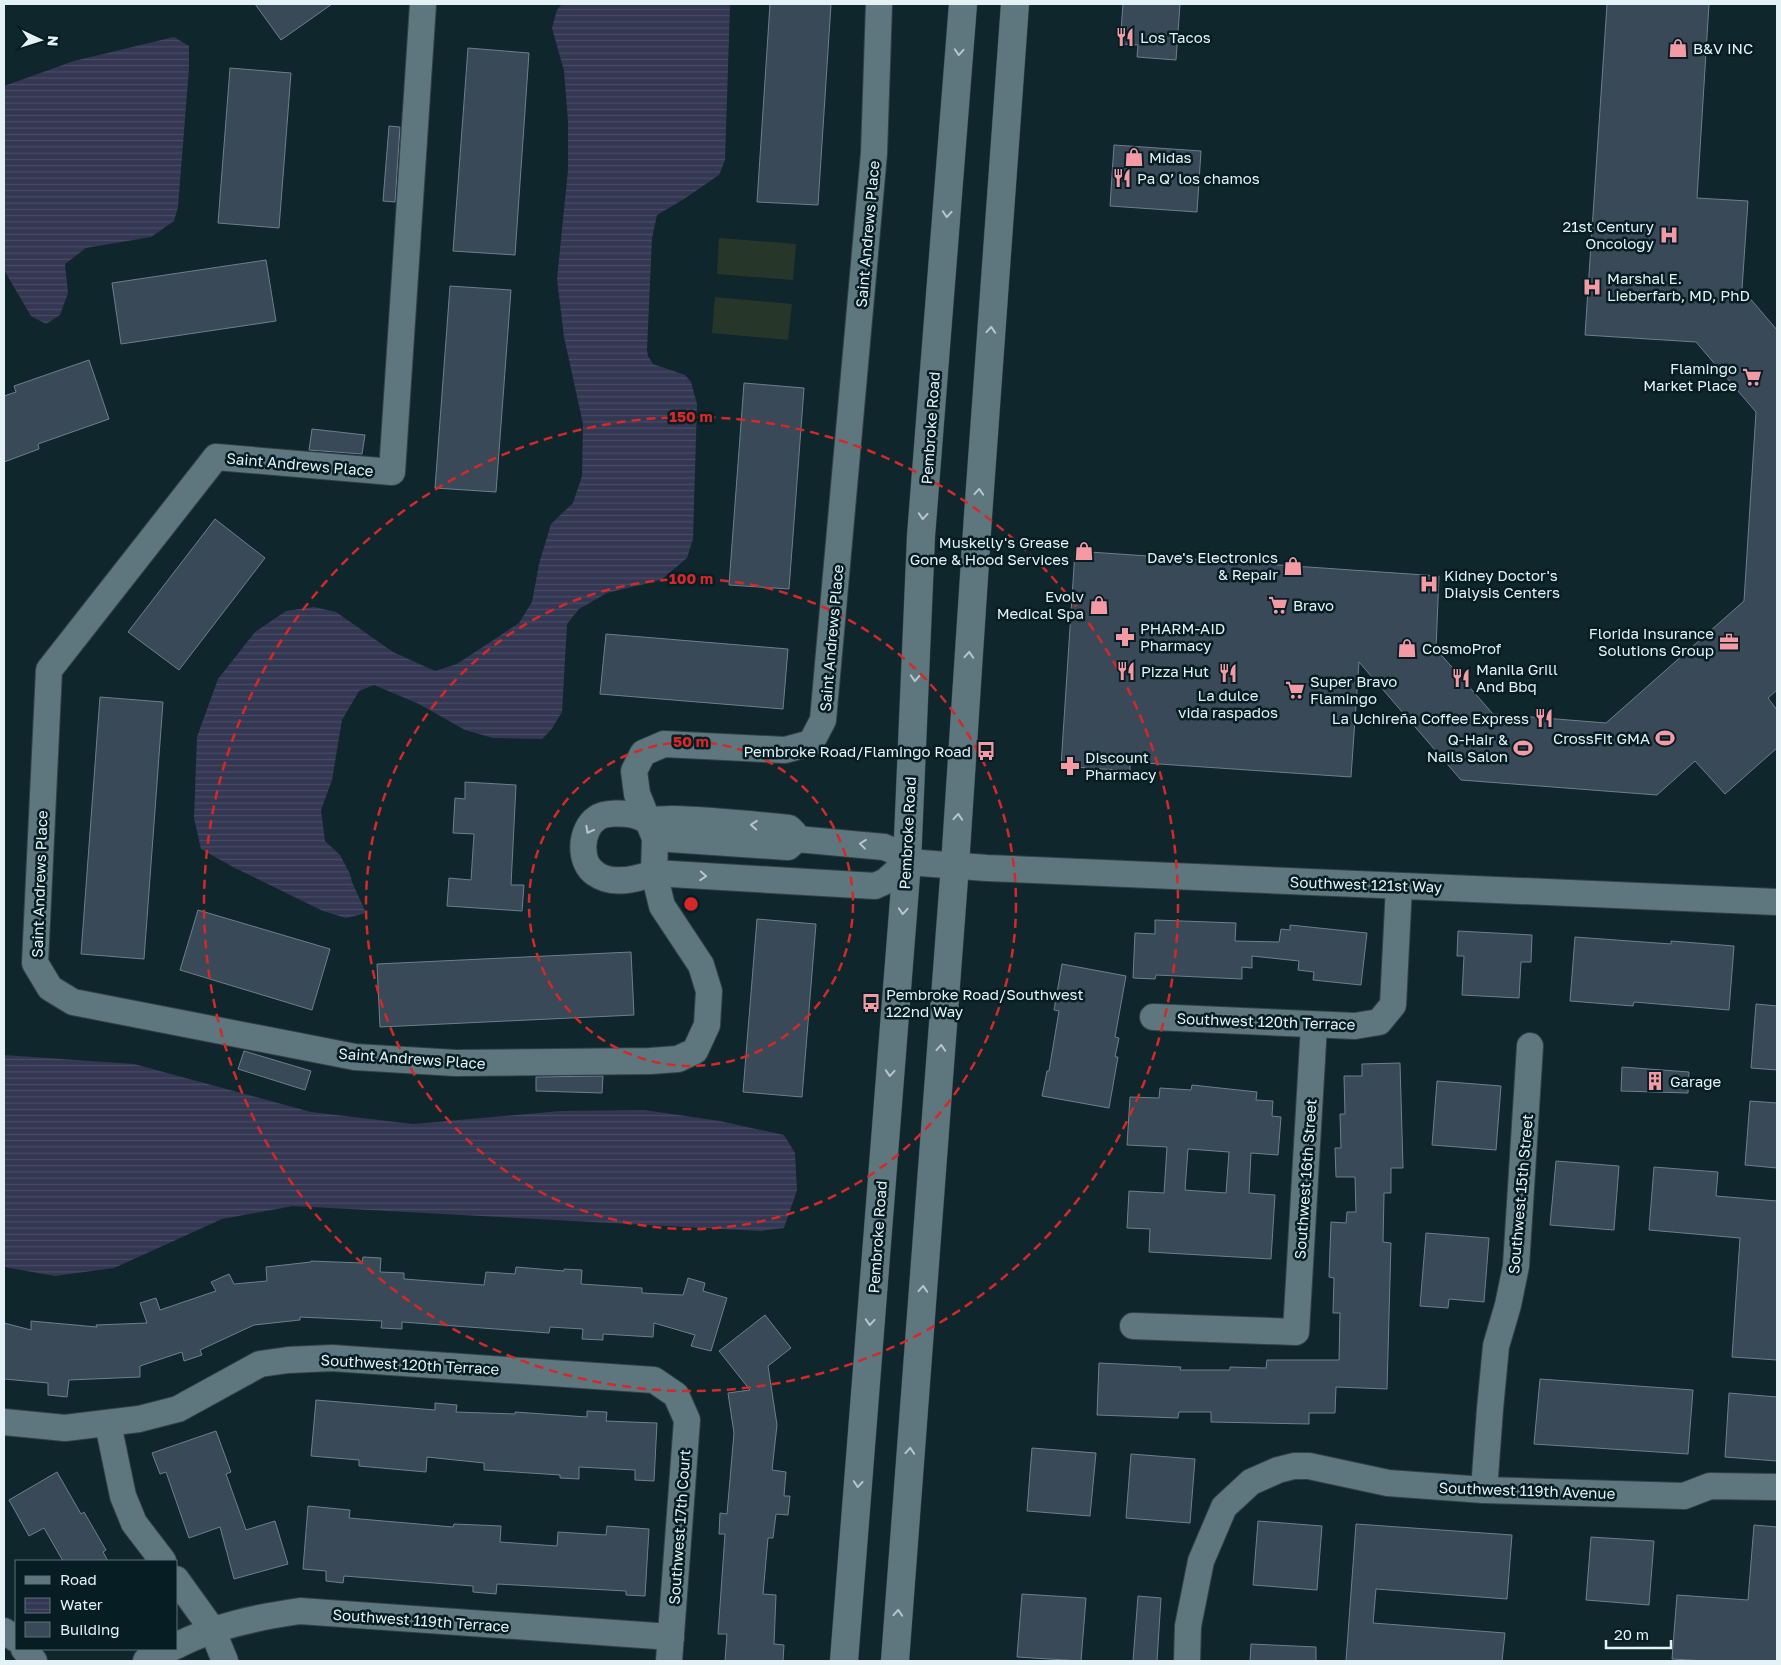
<svg xmlns="http://www.w3.org/2000/svg" width="1781" height="1665" font-family="'Golos Text',sans-serif">
	<style>
		.garden { fill: #26372a }
		.water { fill: url(#water-rules) }
		.building { fill: #394957; stroke: #6d7e8e; fill-rule: evenodd }
		.lines { fill: none; stroke-linecap: round; stroke-linejoin: round }
		.street-casing { stroke: #324146; stroke-width: 28 }
		.secondary-casing { stroke: #324146; stroke-width: 29 }
		.street { stroke: #5e777e; stroke-width: 26 }
		.secondary { stroke: #5e777e; stroke-width: 28 }
		.oneway { stroke: #b5c7cc }
		.ring { fill: none; stroke: #d62828; stroke-width: 2.5; stroke-dasharray: 9 6 }
		.labels { text-anchor: middle; dominant-baseline: central; stroke-width: 5; stroke-linejoin: round; paint-order: stroke }
		.poi-label { font-size: 15px; fill: #e4f2f6; stroke: #061d23; text-anchor: start }
		.street-label { font-size: 15px; fill: #e4f2f6; stroke: #061d23 }
		.centre { fill: #d62828; stroke: #061d23; stroke-width: 2.5 }
		.ring-label { font-size: 15px; text-anchor: middle; font-weight: bold; fill: #d62828; stroke: #061d23; stroke-width: 5; stroke-linejoin: round; paint-order: stroke }
	</style>
	<defs>
		<pattern id="water-rules" width="6" height="5" patternUnits="userSpaceOnUse" patternTransform="scale(1.25)"><rect width="6" height="5" fill="#343752"/><path d="M0 2.5h6" fill="none" stroke="#484b63"/></pattern>
	</defs>
	<rect width="100%" height="100%" fill="#0f272c"/>
	<g class="garden">
		<polygon points="719,238 796,244 793,280 717,274"/>
		<polygon points="715,297 792,304 788,340 712,333"/>
	</g>
	<g class="water">
		<polygon points="562,4 729,4 730,6 725,160 719,175 684,199 657,215 652,238 647,350 648,356 653,364 685,375 691,382 697,404 693,539 687,558 661,580 607,593 579,609 567,624 562,712 551,730 542,739 493,738 465,730 419,704 374,685 359,691 342,720 332,780 321,810 325,841 340,855 350,874 352,882 366,913 346,918 323,911 233,867 201,849 194,818 197,737 218,679 255,632 286,611 314,607 336,612 393,652 435,671 457,664 519,623 532,602 539,564 551,524 573,503 582,476 583,424 564,337 557,279 568,170 568,121 564,71 552,28 557,10"/>
		<polygon points="174,37 189,46 189,68 178,207 174,221 151,237 86,248 65,264 68,293 60,315 46,324 31,316 4,270 4,86 74,61"/>
		<polygon points="4,1055 134,1064 311,1112 413,1124 561,1111 644,1110 720,1121 784,1135 795,1153 797,1190 784,1228 761,1231 293,1206 222,1219 114,1268 55,1276 4,1267"/>
	</g>
	<g class="building">
		<polygon points="255,4 332,4 281,40"/>
		<polygon points="770,4 831,4 818,205 757,202"/>
		<polygon points="1123,4 1180,4 1176,60 1137,57 1138,45 1120,44"/>
		<polygon points="1607,4 1709,4 1697,198 1748,201 1742,289 1777,330 1777,690 1768,698 1777,710 1777,748 1725,794 1695,761 1657,795 1461,780 1359,662 1351,777 1130,762 1130,771 1061,766 1075,551 1439,576 1436,649 1493,714 1544,718 1606,723 1744,601 1756,412 1696,342 1585,335"/>
		<polygon points="468,48 529,53 515,255 453,251"/>
		<polygon points="230,68 291,73 279,228 218,223"/>
		<polygon points="389,126 400,127 395,202 383,201"/>
		<polygon points="1114,145 1201,151 1197,212 1110,206"/>
		<polygon points="266,260 276,321 121,344 112,283"/>
		<polygon points="450,286 511,290 496,492 435,488"/>
		<polygon points="89,360 109,419 38,444 39,449 4,462 4,396 16,392 14,386"/>
		<polygon points="744,383 804,388 789,589 729,585"/>
		<polygon points="312,429 365,435 362,454 309,450"/>
		<polygon points="215,519 265,558 179,670 128,632"/>
		<polygon points="606,634 788,649 783,709 600,694"/>
		<polygon points="100,697 163,702 144,959 81,954"/>
		<polygon points="465,782 516,785 511,885 524,885 522,911 447,906 449,878 471,880 474,834 453,833 455,798 465,799"/>
		<polygon points="198,910 330,949 312,1010 180,970"/>
		<polygon points="757,919 816,924 802,1097 743,1092"/>
		<polygon points="1155,920 1236,923 1235,941 1279,942 1281,929 1290,930 1290,925 1367,933 1361,985 1313,980 1314,972 1298,970 1299,961 1252,956 1252,968 1242,967 1242,979 1156,975 1155,979 1133,978 1135,933 1155,934"/>
		<polygon points="1458,931 1532,935 1531,962 1521,962 1519,998 1462,995 1464,956 1457,956"/>
		<polygon points="1575,937 1671,944 1671,941 1734,946 1729,1010 1634,1002 1633,1006 1570,1001"/>
		<polygon points="631,952 634,1015 380,1027 377,964"/>
		<polygon points="1062,964 1126,976 1115,1037 1119,1038 1115,1057 1118,1057 1109,1108 1042,1096 1047,1071 1049,1071 1059,1011 1054,1010"/>
		<polygon points="1756,1004 1777,1006 1777,1070 1751,1068"/>
		<polygon points="244,1051 311,1071 305,1090 238,1069"/>
		<polygon points="1400,1063 1403,1168 1391,1168 1391,1193 1384,1193 1383,1242 1391,1243 1387,1389 1336,1387 1335,1413 1309,1413 1309,1424 1211,1422 1211,1412 1179,1412 1178,1418 1097,1415 1099,1363 1181,1367 1180,1370 1230,1370 1230,1367 1266,1368 1267,1360 1339,1360 1340,1313 1333,1313 1334,1278 1329,1277 1331,1222 1346,1223 1347,1212 1356,1212 1355,1177 1336,1177 1335,1148 1341,1148 1340,1114 1345,1114 1344,1076 1362,1076 1362,1064"/>
		<polygon points="1622,1067 1689,1072 1688,1093 1621,1091"/>
		<polygon points="603,1076 602,1093 536,1091 536,1077"/>
		<polygon points="1437,1081 1501,1086 1496,1150 1432,1145"/>
		<path d="M 1192,1085 L 1257,1092 L 1256,1100 L 1273,1101 L 1272,1116 L 1281,1117 L 1278,1155 L 1251,1153 L 1249,1193 L 1275,1195 L 1271,1259 L 1149,1252 L 1150,1229 L 1127,1228 L 1129,1191 L 1164,1193 L 1167,1147 L 1127,1145 L 1130,1097 L 1159,1098 L 1160,1088 L 1191,1090 ZM 1188,1149 L 1229,1152 L 1226,1193 L 1185,1190 Z"/>
		<polygon points="1750,1101 1777,1103 1777,1168 1745,1165"/>
		<polygon points="1556,1161 1619,1166 1614,1230 1550,1225"/>
		<polygon points="1654,1167 1718,1172 1716,1196 1777,1201 1777,1360 1732,1357 1740,1238 1649,1230"/>
		<polygon points="1426,1233 1489,1238 1484,1302 1449,1299 1448,1308 1420,1306"/>
		<polygon points="363,1257 381,1258 380,1272 404,1273 404,1279 484,1285 486,1272 515,1274 516,1267 564,1271 564,1269 582,1270 581,1284 642,1288 642,1293 683,1295 688,1278 705,1283 703,1291 727,1298 711,1351 691,1346 695,1335 654,1323 653,1337 603,1334 603,1340 582,1339 583,1329 550,1327 549,1333 402,1322 402,1329 381,1328 382,1321 300,1317 300,1320 254,1325 200,1350 202,1355 184,1361 182,1352 140,1366 140,1377 69,1380 67,1397 48,1395 48,1383 4,1379 4,1323 31,1330 31,1321 97,1327 96,1325 147,1323 140,1303 156,1298 160,1310 216,1291 211,1282 229,1274 234,1284 267,1281 266,1267 311,1262 311,1261 362,1263"/>
		<polygon points="765,1315 791,1348 768,1366 777,1425 772,1470 786,1472 784,1496 790,1496 788,1515 776,1514 773,1538 768,1538 763,1594 776,1595 774,1644 784,1645 783,1661 725,1661 727,1634 718,1634 725,1534 719,1534 720,1513 727,1514 734,1433 728,1393 750,1390 719,1351"/>
		<polygon points="1540,1379 1693,1390 1688,1454 1534,1444"/>
		<polygon points="1729,1393 1777,1397 1777,1461 1725,1457"/>
		<polygon points="316,1400 435,1410 435,1403 457,1405 456,1412 515,1414 515,1412 587,1417 587,1411 607,1412 606,1421 657,1423 654,1481 635,1480 635,1470 579,1467 579,1479 560,1478 560,1475 484,1470 484,1463 427,1457 426,1472 359,1466 359,1460 311,1456"/>
		<polygon points="216,1431 231,1472 226,1474 246,1530 275,1521 288,1564 234,1579 220,1527 189,1538 166,1472 160,1474 152,1453"/>
		<polygon points="1032,1448 1096,1453 1090,1516 1027,1511"/>
		<polygon points="1131,1454 1195,1459 1190,1523 1126,1518"/>
		<polygon points="57,1472 81,1514 84,1512 106,1550 103,1552 108,1561 63,1561 44,1528 29,1536 9,1500"/>
		<polygon points="308,1506 350,1510 349,1518 453,1527 454,1524 501,1526 500,1542 557,1546 558,1532 606,1535 607,1526 649,1529 645,1596 626,1595 626,1591 497,1584 496,1594 473,1592 473,1586 344,1576 343,1583 326,1581 326,1571 303,1569"/>
		<polygon points="1258,1521 1322,1526 1317,1590 1253,1585"/>
		<polygon points="1356,1524 1512,1535 1507,1599 1376,1589 1373,1623 1505,1633 1502,1661 1346,1661"/>
		<polygon points="1754,1525 1777,1527 1777,1661 1706,1661 1672,1659 1677,1595 1748,1600"/>
		<polygon points="1591,1537 1654,1541 1649,1605 1586,1600"/>
		<polygon points="1022,1594 1086,1598 1081,1661 1017,1657"/>
		<polygon points="1138,1596 1161,1598 1157,1661 1133,1661"/>
		<polygon points="1251,1644 1316,1647 1316,1661 1250,1661"/>
	</g>
	<g class="lines">
		<g class="street-casing">
			<g id="street">
				<polyline points="423,4 392,472 216,457 49,670 35,963 50,988 73,1002 355,1057 456,1063 650,1061 678,1059 695,1051 707,1025 709,991 701,965 662,906 654,873 655,838 637,794 634,771 643,753 664,744 785,750 811,743 823,720 874,153 879,4"/>
				<polyline points="655,838 788,847 797,839"/>
				<polyline points="797,839 884,847 894,851 907,862 987,868 1777,902"/>
				<path d="M 797,839 L 794,833 L 789,828 C 751,824 711,820 672,819 C 664,819 656,820 649,820 C 644,819 639,817 634,815 C 625,813 605,812 597,818 C 580,829 578,863 596,874 C 613,886 637,879 654,873 L 875,886 L 886,881 L 907,862"/>
				<polyline points="1153,1017 1355,1026 1379,1022 1393,1005 1399,886"/>
				<polyline points="1133,1326 1296,1332 1314,1025"/>
				<polyline points="4,1422 65,1428 139,1419 178,1409 260,1364 288,1360 332,1358 654,1380 676,1395 687,1420 669,1661"/>
				<polyline points="108,1424 123,1496 134,1523 163,1561"/>
				<polyline points="1484,1490 1490,1409 1496,1346 1508,1305 1516,1266 1530,1046"/>
				<polyline points="176,1579 212,1629 225,1661"/>
				<polyline points="4,1631 16,1639"/>
				<path d="M 176,1646 C 214,1626 258,1617 300,1611 L 671,1637"/>
				<polyline points="24,1649 34,1661"/>
				<polyline points="146,1661 170,1649"/>
				<polyline points="1187,1661 1188,1626 1201,1561 1224,1507 1251,1482 1278,1470 1294,1466 1309,1466 1388,1483 1484,1490 1684,1496 1710,1486 1777,1487"/>
			</g>
		</g>
		<g class="secondary-casing">
			<g id="secondary">
				<polyline points="844,1661 907,862 921,536 963,4"/>
				<polyline points="895,1661 955,865 978,516 1015,4"/>
			</g>
		</g>
		<use href="#street" class="street"/>
		<use href="#secondary" class="secondary"/>
	</g>
	<defs><path id="oneway-chevron" d="M-2-3.5L2.5 0L-2 3.5" fill="none" stroke-width="1.6" stroke-linecap="round" stroke-linejoin="round" transform="scale(1.25)"/></defs>
	<g class="oneway">
		<use href="#oneway-chevron" transform="translate(959 52) rotate(94)"/>
		<use href="#oneway-chevron" transform="translate(947 214) rotate(94)"/>
		<use href="#oneway-chevron" transform="translate(991 330) rotate(-86)"/>
		<use href="#oneway-chevron" transform="translate(979 492) rotate(-86)"/>
		<use href="#oneway-chevron" transform="translate(923 516) rotate(94)"/>
		<use href="#oneway-chevron" transform="translate(969 655) rotate(-86)"/>
		<use href="#oneway-chevron" transform="translate(915 678) rotate(93)"/>
		<use href="#oneway-chevron" transform="translate(958 817) rotate(-86)"/>
		<use href="#oneway-chevron" transform="translate(754 825) rotate(-176)"/>
		<use href="#oneway-chevron" transform="translate(589 830) rotate(118)"/>
		<use href="#oneway-chevron" transform="translate(863 844) rotate(-173)"/>
		<use href="#oneway-chevron" transform="translate(703 876) rotate(4)"/>
		<use href="#oneway-chevron" transform="translate(903 911) rotate(94)"/>
		<use href="#oneway-chevron" transform="translate(941 1048) rotate(-86)"/>
		<use href="#oneway-chevron" transform="translate(890 1073) rotate(94)"/>
		<use href="#oneway-chevron" transform="translate(923 1289) rotate(-86)"/>
		<use href="#oneway-chevron" transform="translate(870 1322) rotate(94)"/>
		<use href="#oneway-chevron" transform="translate(910 1451) rotate(-86)"/>
		<use href="#oneway-chevron" transform="translate(858 1484) rotate(94)"/>
		<use href="#oneway-chevron" transform="translate(898 1613) rotate(-86)"/>
	</g>
	<g class="ring">
		<circle cx="691" cy="904" r="162"/>
		<circle cx="691" cy="904" r="325"/>
		<circle cx="691" cy="904" r="487"/>
	</g>
	<defs>
		<g id="restaurant-bare" transform="scale(1.5)"><path d="M-5-6h1v4h1v-4h1v4h1v-4h1v5L-1.5 .5V6h-2V.5L-5-1ZM5-6V6H3V1.5H1.5Q1.5-4 5-6Z" fill="#f49aa5" stroke="#061d23" stroke-width="2.5" paint-order="stroke"/></g>
		<g id="shop-bare" transform="scale(1.5)"><path d="M-5-2.5h2.3a2.7 3.5 0 0 1 5.4 0H5L5.5 6h-11ZM-1.5-2.5h3a1.5 2.3 0 0 0-3 0Z" fill="#f49aa5" stroke="#061d23" stroke-width="2.5" paint-order="stroke"/></g>
		<g id="hospital-bare" transform="scale(1.5)"><path d="M-5-5h3v3.5h4V-5h3V5h-3V1.5h-4V5h-3Z" fill="#f49aa5" stroke="#061d23" stroke-width="2.5" paint-order="stroke"/></g>
		<g id="supermarket-bare" transform="scale(1.5)"><path d="M-6-5.5h2.5l.6 2H6L4.5 2H-2.5L-4.4-4H-6ZM-1.5 3.2a1.3 1.3 0 1 0 .1 0ZM3 3.2a1.3 1.3 0 1 0 .1 0Z" fill="#f49aa5" stroke="#061d23" stroke-width="2.5" paint-order="stroke"/></g>
		<g id="pharmacy-bare" transform="scale(1.5)"><path d="M-2-6h4v4h4v4h-4v4h-4v-4h-4v-4h4Z" fill="#f49aa5" stroke="#061d23" stroke-width="2.5" paint-order="stroke"/></g>
		<g id="office-bare" transform="scale(1.5)"><path d="M-6-3h4V-5.5h4V-3h4V5H-6ZM-1-4.5V-3h2v-1.5ZM-6 0V1H6V0Z" fill="#f49aa5" stroke="#061d23" stroke-width="2.5" paint-order="stroke"/></g>
		<g id="stadium-bare" transform="scale(1.5)"><path d="M0-5a6.5 5 0 1 0 0 10a6.5 5 0 1 0 0-10ZM-3.5-1.8h7v3.6h-7Z" fill="#f49aa5" stroke="#061d23" stroke-width="2.5" paint-order="stroke"/></g>
		<g id="bus-bare" transform="scale(1.5)"><path d="M-5-6H5V4H4V6H2V4H-2V6H-4V4H-5ZM-3.5-4V0h7V-4ZM-3.5 1.2v1.5H-2V1.2ZM2 1.2v1.5H3.5V1.2Z" fill="#f49aa5" stroke="#061d23" stroke-width="2.5" paint-order="stroke"/></g>
		<g id="building-bare" transform="scale(1.5)"><path d="M-4-6H4V6H1V3H-1V6H-4ZM-2.5-4.3h1.7v1.8h-1.7ZM.8-4.3h1.7v1.8H.8ZM-2.5-1h1.7V.8h-1.7ZM.8-1h1.7V.8H.8Z" fill="#f49aa5" stroke="#061d23" stroke-width="2.5" paint-order="stroke"/></g>
	</defs>
	<g fill-rule="evenodd">
		<use href="#restaurant-bare" x="1125" y="37"/>
		<use href="#shop-bare" x="1678" y="48"/>
		<use href="#shop-bare" x="1134" y="157"/>
		<use href="#restaurant-bare" x="1122" y="178"/>
		<use href="#hospital-bare" x="1669" y="235"/>
		<use href="#hospital-bare" x="1592" y="287"/>
		<use href="#supermarket-bare" x="1752" y="377"/>
		<use href="#shop-bare" x="1084" y="551"/>
		<use href="#shop-bare" x="1293" y="566"/>
		<use href="#hospital-bare" x="1429" y="584"/>
		<use href="#shop-bare" x="1099" y="605"/>
		<use href="#supermarket-bare" x="1278" y="605"/>
		<use href="#pharmacy-bare" x="1125" y="637"/>
		<use href="#office-bare" x="1729" y="642"/>
		<use href="#shop-bare" x="1407" y="648"/>
		<use href="#restaurant-bare" x="1126" y="671"/>
		<use href="#restaurant-bare" x="1228" y="673"/>
		<use href="#restaurant-bare" x="1461" y="678"/>
		<use href="#supermarket-bare" x="1295" y="690"/>
		<use href="#restaurant-bare" x="1544" y="718"/>
		<use href="#stadium-bare" x="1665" y="738"/>
		<use href="#stadium-bare" x="1523" y="748"/>
		<use href="#bus-bare" x="986" y="751"/>
		<use href="#pharmacy-bare" x="1070" y="766"/>
		<use href="#bus-bare" x="871" y="1003"/>
		<use href="#building-bare" x="1655" y="1081"/>
	</g>
	<g class="labels">
		<g class="poi-label">
			<text x="1140" y="37">Los Tacos</text>
			<text x="1693" y="48">B&amp;V INC</text>
			<text x="1149" y="157">Midas</text>
			<text x="1137" y="178">Pa Q’ los chamos</text>
			<text x="1654" y="226" text-anchor="end">21st Century<tspan x="1654" dy="17">Oncology</tspan></text>
			<text x="1607" y="278">Marshal E.<tspan x="1607" dy="17">Lieberfarb, MD, PhD</tspan></text>
			<text x="1737" y="368" text-anchor="end">Flamingo<tspan x="1737" dy="17">Market Place</tspan></text>
			<text x="1069" y="542" text-anchor="end">Muskelly's Grease<tspan x="1069" dy="17">Gone &amp; Hood Services</tspan></text>
			<text x="1278" y="557" text-anchor="end">Dave's Electronics<tspan x="1278" dy="17">&amp; Repair</tspan></text>
			<text x="1444" y="575">Kidney Doctor's<tspan x="1444" dy="17">Dialysis Centers</tspan></text>
			<text x="1084" y="596" text-anchor="end">Evolv<tspan x="1084" dy="17">Medical Spa</tspan></text>
			<text x="1293" y="605">Bravo</text>
			<text x="1140" y="628">PHARM-AID<tspan x="1140" dy="17">Pharmacy</tspan></text>
			<text x="1714" y="633" text-anchor="end">Florida Insurance<tspan x="1714" dy="17">Solutions Group</tspan></text>
			<text x="1422" y="648">CosmoProf</text>
			<text x="1476" y="669">Manila Grill<tspan x="1476" dy="17">And Bbq</tspan></text>
			<text x="1141" y="671">Pizza Hut</text>
			<text x="1310" y="681">Super Bravo<tspan x="1310" dy="17">Flamingo</tspan></text>
			<text x="1228" y="695" text-anchor="middle">La dulce<tspan x="1228" dy="17">vida raspados</tspan></text>
			<text x="1529" y="718" text-anchor="end">La Uchireña Coffee Express</text>
			<text x="1650" y="738" text-anchor="end">CrossFit GMA</text>
			<text x="1508" y="739" text-anchor="end">Q-Hair &amp;<tspan x="1508" dy="17">Nails Salon</tspan></text>
			<text x="971" y="751" text-anchor="end">Pembroke Road/Flamingo Road</text>
			<text x="1085" y="757">Discount<tspan x="1085" dy="17">Pharmacy</tspan></text>
			<text x="886" y="994">Pembroke Road/Southwest<tspan x="886" dy="17">122nd Way</tspan></text>
			<text x="1670" y="1081">Garage</text>
		</g>
		<g class="street-label">
			<text transform="translate(867 234) rotate(-85)">Saint Andrews Place</text>
			<text transform="translate(930 428) rotate(-86)">Pembroke Road</text>
			<text transform="translate(300 464) rotate(5)">Saint Andrews Place</text>
			<text transform="translate(831 638) rotate(-85)">Saint Andrews Place</text>
			<text transform="translate(907 833) rotate(-87)">Pembroke Road</text>
			<text transform="translate(39 884) rotate(-88)">Saint Andrews Place</text>
			<text transform="translate(1366 884) rotate(2)">Southwest 121st Way</text>
			<text transform="translate(1266 1021) rotate(2)">Southwest 120th Terrace</text>
			<text transform="translate(412 1058) rotate(4)">Saint Andrews Place</text>
			<text transform="translate(1305 1179) rotate(-86)">Southwest 16th Street</text>
			<text transform="translate(1520 1194) rotate(-85)">Southwest 15th Street</text>
			<text transform="translate(877 1237) rotate(-86)">Pembroke Road</text>
			<text transform="translate(410 1364) rotate(3)">Southwest 120th Terrace</text>
			<text transform="translate(1527 1490) rotate(2)">Southwest 119th Avenue</text>
			<text transform="translate(679 1527) rotate(-86)">Southwest 17th Court</text>
			<text transform="translate(421 1620) rotate(4)">Southwest 119th Terrace</text>
		</g>
	</g>
	<circle cx="691" cy="904" r="8" class="centre"/>
	<g class="ring-label">
		<text x="691" y="422">150 m</text>
		<text x="691" y="584">100 m</text>
		<text x="691" y="747">50 m</text>
	</g>
	<rect width="1781" height="1665" fill="none" stroke="#e4f2f6" stroke-width="10"/>
	<rect x="15" y="1560" width="162" height="90" fill="#061d23" stroke="#5f7277"/>
	<rect x="25" y="1576" width="25" height="8" fill="#5e777e" stroke="#5f7277"/>
	<text x="60" y="1585" font-size="15" fill="#e4f2f6">Road</text>
	<rect x="25" y="1598" width="25" height="15" fill="url(#water-rules)" stroke="#5f7277"/>
	<text x="60" y="1610" font-size="15" fill="#e4f2f6">Water</text>
	<rect x="25" y="1622" width="25" height="15" fill="#394957" stroke="#5f7277"/>
	<text x="60" y="1635" font-size="15" fill="#e4f2f6">Building</text>
	<g transform="translate(40 40) rotate(94)" stroke="#061d23" stroke-width="4" paint-order="stroke">
	<path d="M0-4L9 19L0 12L-9 19Z" fill="#e4f2f6"/>
	<text y="-8" font-size="14" font-weight="bold" text-anchor="middle" fill="#e4f2f6">N</text>
	</g>
	<path d="M1606 1640v8h65v-8" fill="none" stroke="#e4f2f6" stroke-width="2.5"/>
	<text x="1614" y="1640" font-size="15" fill="#e4f2f6" stroke="#061d23" stroke-width="4" paint-order="stroke">20 m</text>
</svg>
